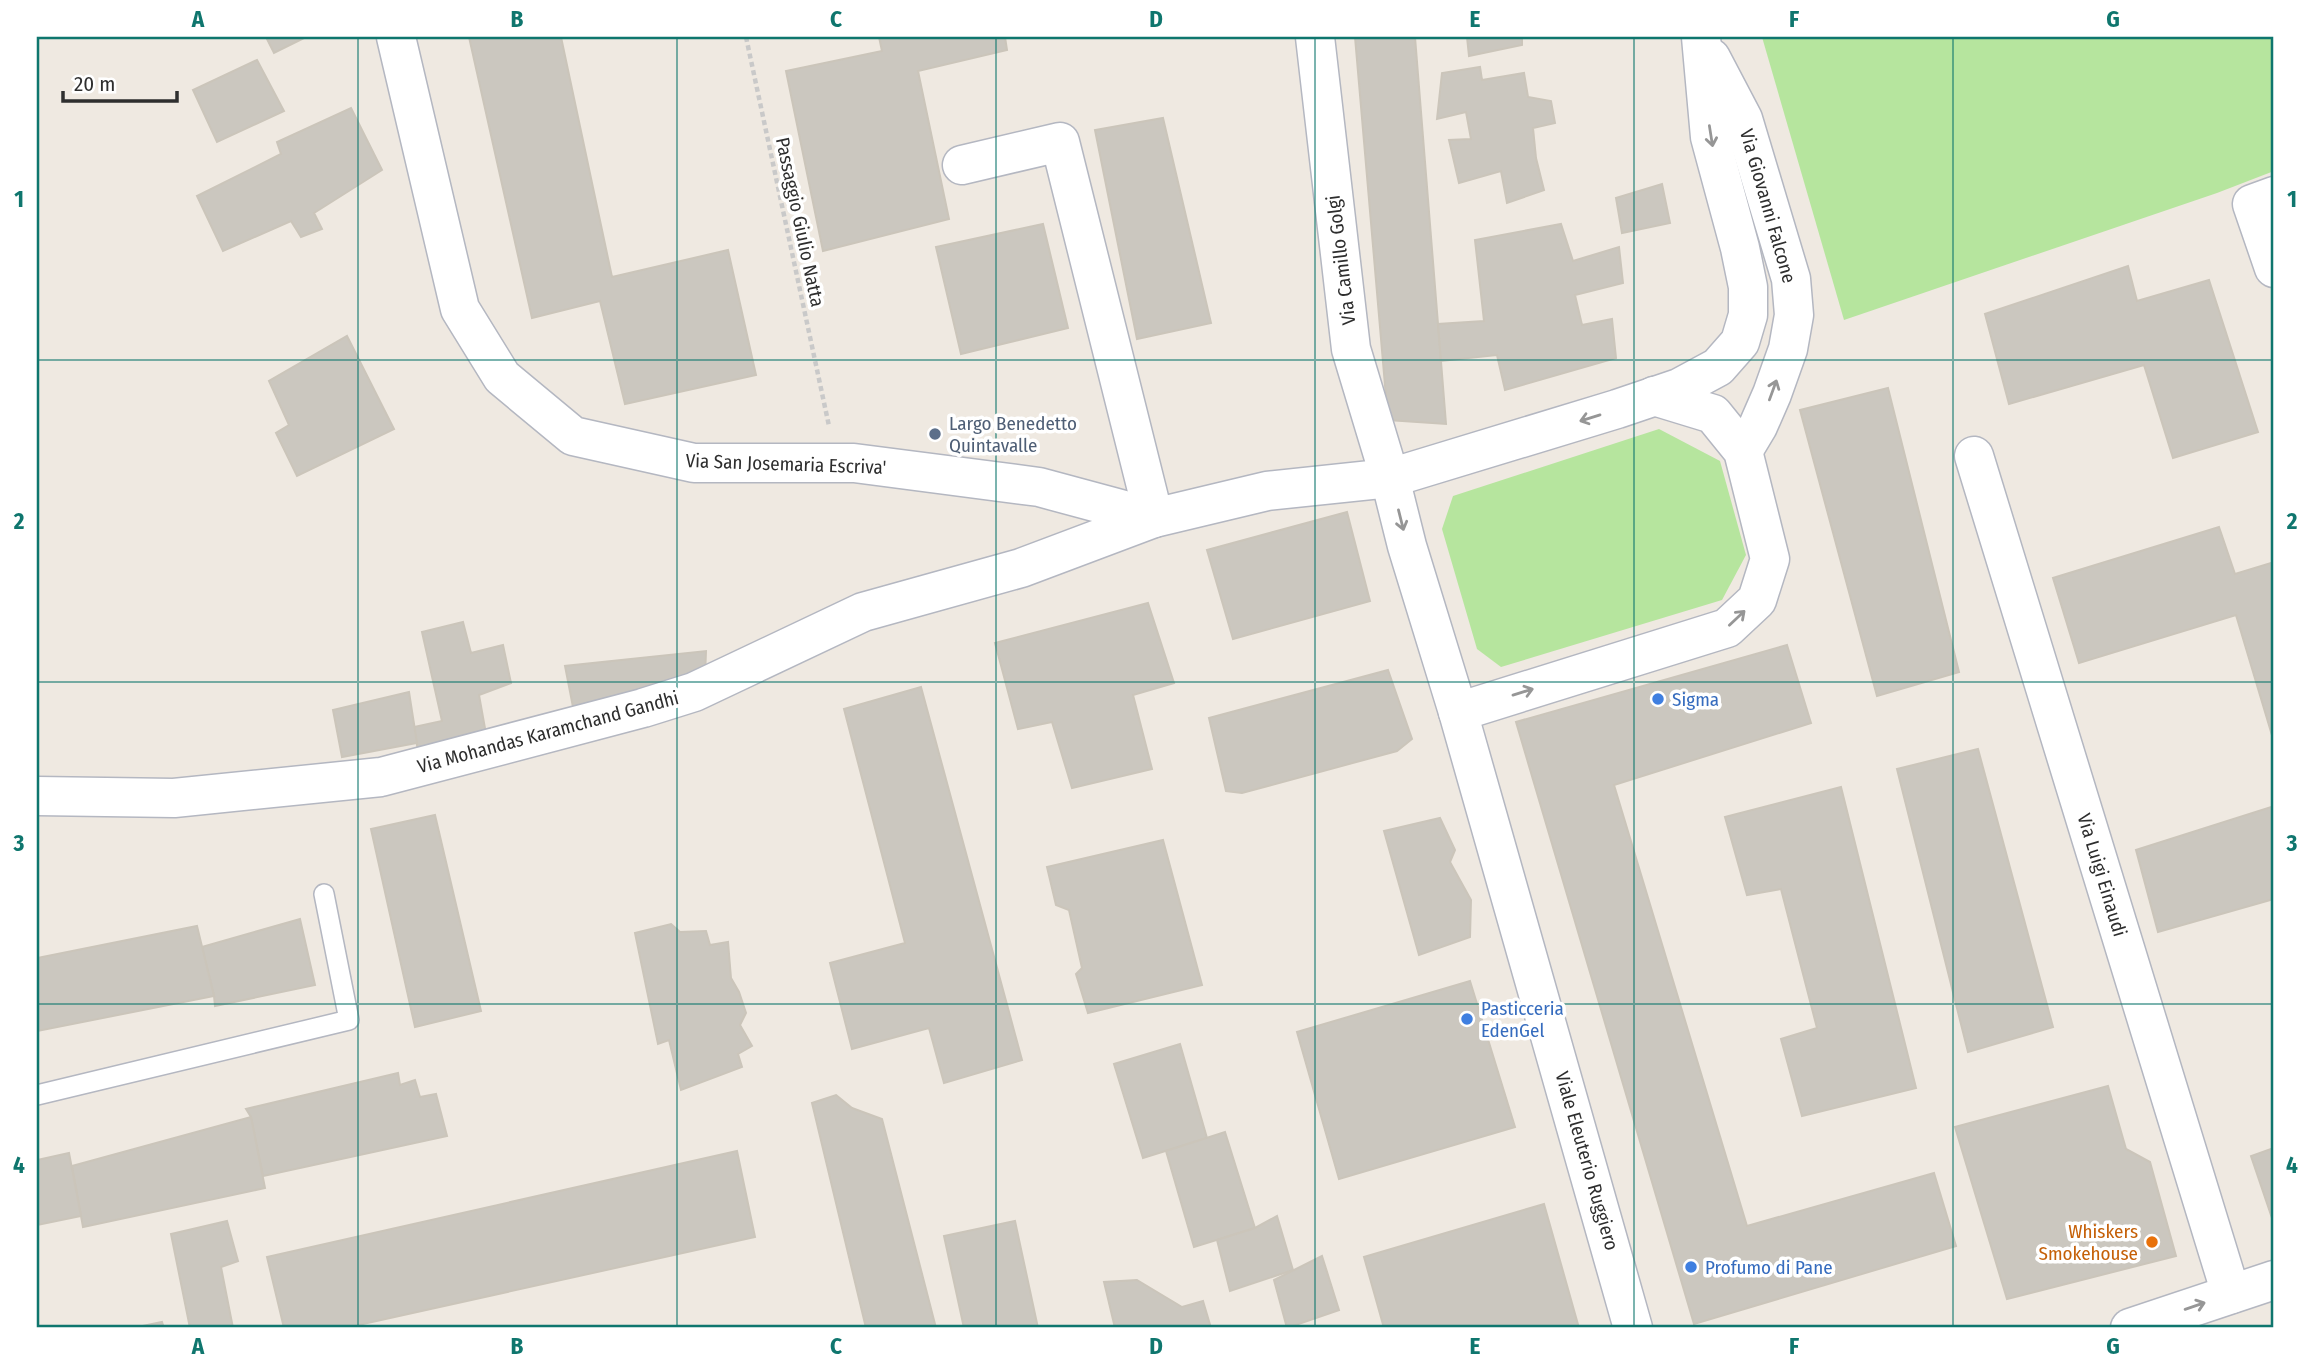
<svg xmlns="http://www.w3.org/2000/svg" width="2311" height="1365" font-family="'Fira Sans Condensed',sans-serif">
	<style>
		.green { fill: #b6e59e }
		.building { fill: #cbc7bf; stroke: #cbc5ba; stroke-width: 2 }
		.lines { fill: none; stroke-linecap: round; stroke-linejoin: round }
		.service-casing { stroke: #b4b7c1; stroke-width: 22 }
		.minor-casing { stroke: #b4b7c1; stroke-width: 41 }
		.path { stroke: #c9c9c9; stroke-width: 4.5; stroke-dasharray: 5 3.5; stroke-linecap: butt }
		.service { stroke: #fff; stroke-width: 19 }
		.minor { stroke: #fff; stroke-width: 38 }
		.oneway { stroke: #969696 }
		.grid { fill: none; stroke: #0f766e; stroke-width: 2; stroke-opacity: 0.55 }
		.service-dot { fill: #5c6f8a; stroke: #fff; stroke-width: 2.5 }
		.shop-dot { fill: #3f7fe0; stroke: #fff; stroke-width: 2.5 }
		.food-dot { fill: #e8710a; stroke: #fff; stroke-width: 2.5 }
		.labels { text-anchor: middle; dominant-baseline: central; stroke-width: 7; stroke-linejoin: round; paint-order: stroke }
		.street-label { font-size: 19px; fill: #2e2e2e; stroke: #fff }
		.service-label { font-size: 19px; fill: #4e5e75; stroke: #fff; text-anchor: start }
		.shop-label { font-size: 19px; fill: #366cbe; stroke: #fff; text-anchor: start }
		.food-label { font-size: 19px; fill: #c56008; stroke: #fff; text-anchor: end }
		.neatline { fill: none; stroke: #0f766e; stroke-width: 2.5 }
		.grid-label { font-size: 23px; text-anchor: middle; font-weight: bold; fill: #0f766e }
	</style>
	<rect width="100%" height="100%" fill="#efe9e1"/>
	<g class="green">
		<polygon points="1762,37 2274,37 2274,171 2217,193 1844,320"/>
		<polygon points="1659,429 1720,461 1746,555 1722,600 1501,667 1477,649 1442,529 1453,496"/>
	</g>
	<g class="building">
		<polygon points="266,37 306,37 274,53"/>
		<polygon points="469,37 561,37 612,277 728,250 756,375 625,404 600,301 532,318"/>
		<polygon points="879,37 1005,37 1007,50 918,71 949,219 823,251 786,71 882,51"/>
		<polygon points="1355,37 1415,37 1446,424 1388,420"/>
		<polygon points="1467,37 1522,37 1522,45 1469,56"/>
		<polygon points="257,60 284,111 217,142 193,90"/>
		<polygon points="1480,67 1482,80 1524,73 1528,97 1551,101 1555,123 1533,128 1536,158 1544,190 1507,203 1501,171 1459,183 1449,140 1471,139 1466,112 1437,119 1442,73"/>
		<polygon points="351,108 382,170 314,213 322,229 301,237 291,221 223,251 197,196 281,154 277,142"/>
		<polygon points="1163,118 1211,323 1137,339 1095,130"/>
		<polygon points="1662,184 1670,223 1622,233 1616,198"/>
		<polygon points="1043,224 1068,328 961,354 936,247"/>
		<polygon points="1561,224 1573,261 1619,247 1623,283 1575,295 1582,325 1612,319 1616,358 1505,390 1497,355 1441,361 1438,324 1484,321 1475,240"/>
		<polygon points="2128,266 2137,301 2209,280 2258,432 2173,458 2144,365 2009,404 1985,314"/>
		<polygon points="347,336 394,429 297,476 276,433 289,425 269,381"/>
		<polygon points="1888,388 1959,672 1877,696 1800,410"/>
		<polygon points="1347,512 1370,601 1233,639 1207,550"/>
		<polygon points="2219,527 2235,574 2274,562 2274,742 2236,615 2079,663 2053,578"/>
		<polygon points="1148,603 1174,683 1133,695 1152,769 1072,788 1052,722 1018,729 995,643"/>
		<polygon points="463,622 471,653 503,645 511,683 479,695 488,745 420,763 414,727 442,721 422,632"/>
		<polygon points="1787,645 1811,723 1614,785 1747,1226 1934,1173 1956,1246 1694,1324 1516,722"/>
		<polygon points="706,651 705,677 573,707 565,666"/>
		<polygon points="1388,670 1412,739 1397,751 1242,793 1226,791 1209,718"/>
		<polygon points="921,687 1022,1060 944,1083 929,1028 852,1049 830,963 905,943 844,709"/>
		<polygon points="409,692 417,743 342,757 333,710"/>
		<polygon points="1978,749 2053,1027 1968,1052 1897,769"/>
		<polygon points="1841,787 1916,1088 1802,1116 1781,1039 1817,1028 1781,889 1747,895 1725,817"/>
		<polygon points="2274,806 2274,899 2158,932 2136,850"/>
		<polygon points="435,815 481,1011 415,1027 371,829"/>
		<polygon points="1440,818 1455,850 1450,862 1471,900 1470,937 1419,955 1384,831"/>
		<polygon points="1163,840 1202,985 1088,1013 1076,974 1082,968 1069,910 1056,905 1047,867"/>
		<polygon points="300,919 315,985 215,1006 214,996 202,947"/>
		<polygon points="671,924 680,932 706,931 710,945 728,942 731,978 739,992 746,1013 740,1025 752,1046 738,1054 742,1067 681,1090 669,1040 658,1044 635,933"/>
		<polygon points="197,926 214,996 37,1031 37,958"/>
		<polygon points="1470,981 1515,1127 1339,1179 1297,1032"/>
		<polygon points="1180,1044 1207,1138 1143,1158 1114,1064"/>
		<polygon points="398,1073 400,1085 415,1080 420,1097 436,1094 447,1136 263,1176 251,1117 246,1109"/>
		<polygon points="2108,1086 2126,1149 2150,1162 2176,1256 2007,1299 1955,1127"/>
		<polygon points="836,1095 852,1108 882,1119 936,1328 866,1328 812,1103"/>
		<polygon points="251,1117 265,1188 83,1227 72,1166"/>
		<polygon points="1225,1132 1255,1228 1194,1247 1166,1151"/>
		<polygon points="2274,1148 2274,1224 2251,1156"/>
		<polygon points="737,1151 755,1237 345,1328 284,1328 267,1257"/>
		<polygon points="69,1153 81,1216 37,1225 37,1160"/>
		<polygon points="1544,1204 1579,1328 1384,1328 1364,1257"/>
		<polygon points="1277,1216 1293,1270 1230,1291 1217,1240 1255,1228"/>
		<polygon points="227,1221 238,1261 221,1267 233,1328 190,1328 171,1234"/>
		<polygon points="1015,1221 1038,1328 964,1328 944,1236"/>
		<polygon points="1322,1256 1339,1310 1287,1328 1274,1280"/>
		<polygon points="1137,1280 1182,1307 1203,1301 1211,1328 1115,1328 1104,1282"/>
		<polygon points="162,1322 164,1328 133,1328"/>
	</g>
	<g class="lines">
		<g class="service-casing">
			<polyline id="service" points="37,1095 349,1020 324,894"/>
		</g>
		<g class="minor-casing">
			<g id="minor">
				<polyline points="396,37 460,309 502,377 573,436 694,463 854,463 1039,487 1154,518 1267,491 1390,478 1351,349 1315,37"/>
				<polyline points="1711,58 1743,119 1791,279 1794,315 1788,349 1772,394 1758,426 1743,451"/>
				<polyline points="2274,196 2252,204 2274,268"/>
				<polyline points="1974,456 2231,1294"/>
				<polyline points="1458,712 1727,628 1757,600 1770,559 1743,451 1713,414 1654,396"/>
				<polyline points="37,796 174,798 381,777 643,708 694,692 863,612 1021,568 1154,518 1060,142 962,165"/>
				<polyline points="1633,1328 1458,712 1407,546 1390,478 1617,409 1679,388 1718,367 1740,342 1748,315 1748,287 1740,248 1710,137 1701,37"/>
				<polyline points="2130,1328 2274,1280"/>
			</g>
		</g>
		<polyline class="path" points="746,37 829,426"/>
		<use href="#service" class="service"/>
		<use href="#minor" class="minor"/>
	</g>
	<defs><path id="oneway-shaft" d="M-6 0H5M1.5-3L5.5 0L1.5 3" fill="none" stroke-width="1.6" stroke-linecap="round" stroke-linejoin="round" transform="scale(1.75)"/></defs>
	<g class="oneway">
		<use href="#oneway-shaft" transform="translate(1711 136) rotate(81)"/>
		<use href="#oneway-shaft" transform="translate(1773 390) rotate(-70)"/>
		<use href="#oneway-shaft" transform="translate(1590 418) rotate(163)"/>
		<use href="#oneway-shaft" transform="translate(1401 520) rotate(76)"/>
		<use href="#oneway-shaft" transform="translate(1737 618) rotate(-43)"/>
		<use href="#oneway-shaft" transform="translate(1523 692) rotate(-17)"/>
		<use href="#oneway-shaft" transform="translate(2195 1306) rotate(-19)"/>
	</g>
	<path class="grid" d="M 358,37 L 358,1328M 677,37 L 677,1328M 996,37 L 996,1328M 1315,37 L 1315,1328M 1634,37 L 1634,1328M 1953,37 L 1953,1328M 37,360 L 2274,360M 37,682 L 2274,682M 37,1004 L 2274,1004"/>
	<circle class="service-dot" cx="935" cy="434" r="7"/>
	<g class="shop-dot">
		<circle cx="1658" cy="699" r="7"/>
		<circle cx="1467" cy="1019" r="7"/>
		<circle cx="1691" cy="1267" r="7"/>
	</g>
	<circle class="food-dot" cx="2152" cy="1242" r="7"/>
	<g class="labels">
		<g class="street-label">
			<text transform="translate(1768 206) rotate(74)">Via Giovanni Falcone</text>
			<text transform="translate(800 222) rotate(78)">Passaggio Giulio Natta</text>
			<text transform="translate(1341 260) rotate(-97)">Via Camillo Golgi</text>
			<text transform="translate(786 464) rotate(2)">Via San Josemaria Escriva'</text>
			<text transform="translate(548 732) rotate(-15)">Via Mohandas Karamchand Gandhi</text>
			<text transform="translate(2102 875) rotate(73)">Via Luigi Einaudi</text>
			<text transform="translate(1587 1161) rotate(74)">Viale Eleuterio Ruggiero</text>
		</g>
		<g class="service-label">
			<text x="949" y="423">Largo Benedetto<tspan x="949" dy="22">Quintavalle</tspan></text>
		</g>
		<g class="shop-label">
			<text x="1672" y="699">Sigma</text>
			<text x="1481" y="1008">Pasticceria<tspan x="1481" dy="22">EdenGel</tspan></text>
			<text x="1705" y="1267">Profumo di Pane</text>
		</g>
		<g class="food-label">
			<text x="2138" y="1231">Whiskers<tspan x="2138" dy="22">Smokehouse</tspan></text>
		</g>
	</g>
	<rect width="2311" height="1365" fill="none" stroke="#ffffff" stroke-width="77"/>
	<path d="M63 91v10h114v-10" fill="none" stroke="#2e2e2e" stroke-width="3.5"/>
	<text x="74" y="91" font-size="21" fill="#2e2e2e" stroke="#ffffff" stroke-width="5" paint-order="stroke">20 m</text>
	<rect x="38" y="38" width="2234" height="1288" class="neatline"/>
	<g class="grid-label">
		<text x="198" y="27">A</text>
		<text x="517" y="27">B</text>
		<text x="836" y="27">C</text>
		<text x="1156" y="27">D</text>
		<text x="1475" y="27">E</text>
		<text x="1794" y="27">F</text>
		<text x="2113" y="27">G</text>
		<text x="19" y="207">1</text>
		<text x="2292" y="207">1</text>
		<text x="19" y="529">2</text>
		<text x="2292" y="529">2</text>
		<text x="19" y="851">3</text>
		<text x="2292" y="851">3</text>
		<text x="19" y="1173">4</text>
		<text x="2292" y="1173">4</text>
		<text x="198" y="1354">A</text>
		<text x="517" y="1354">B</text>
		<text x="836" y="1354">C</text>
		<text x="1156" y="1354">D</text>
		<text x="1475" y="1354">E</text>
		<text x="1794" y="1354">F</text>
		<text x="2113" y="1354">G</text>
	</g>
</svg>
